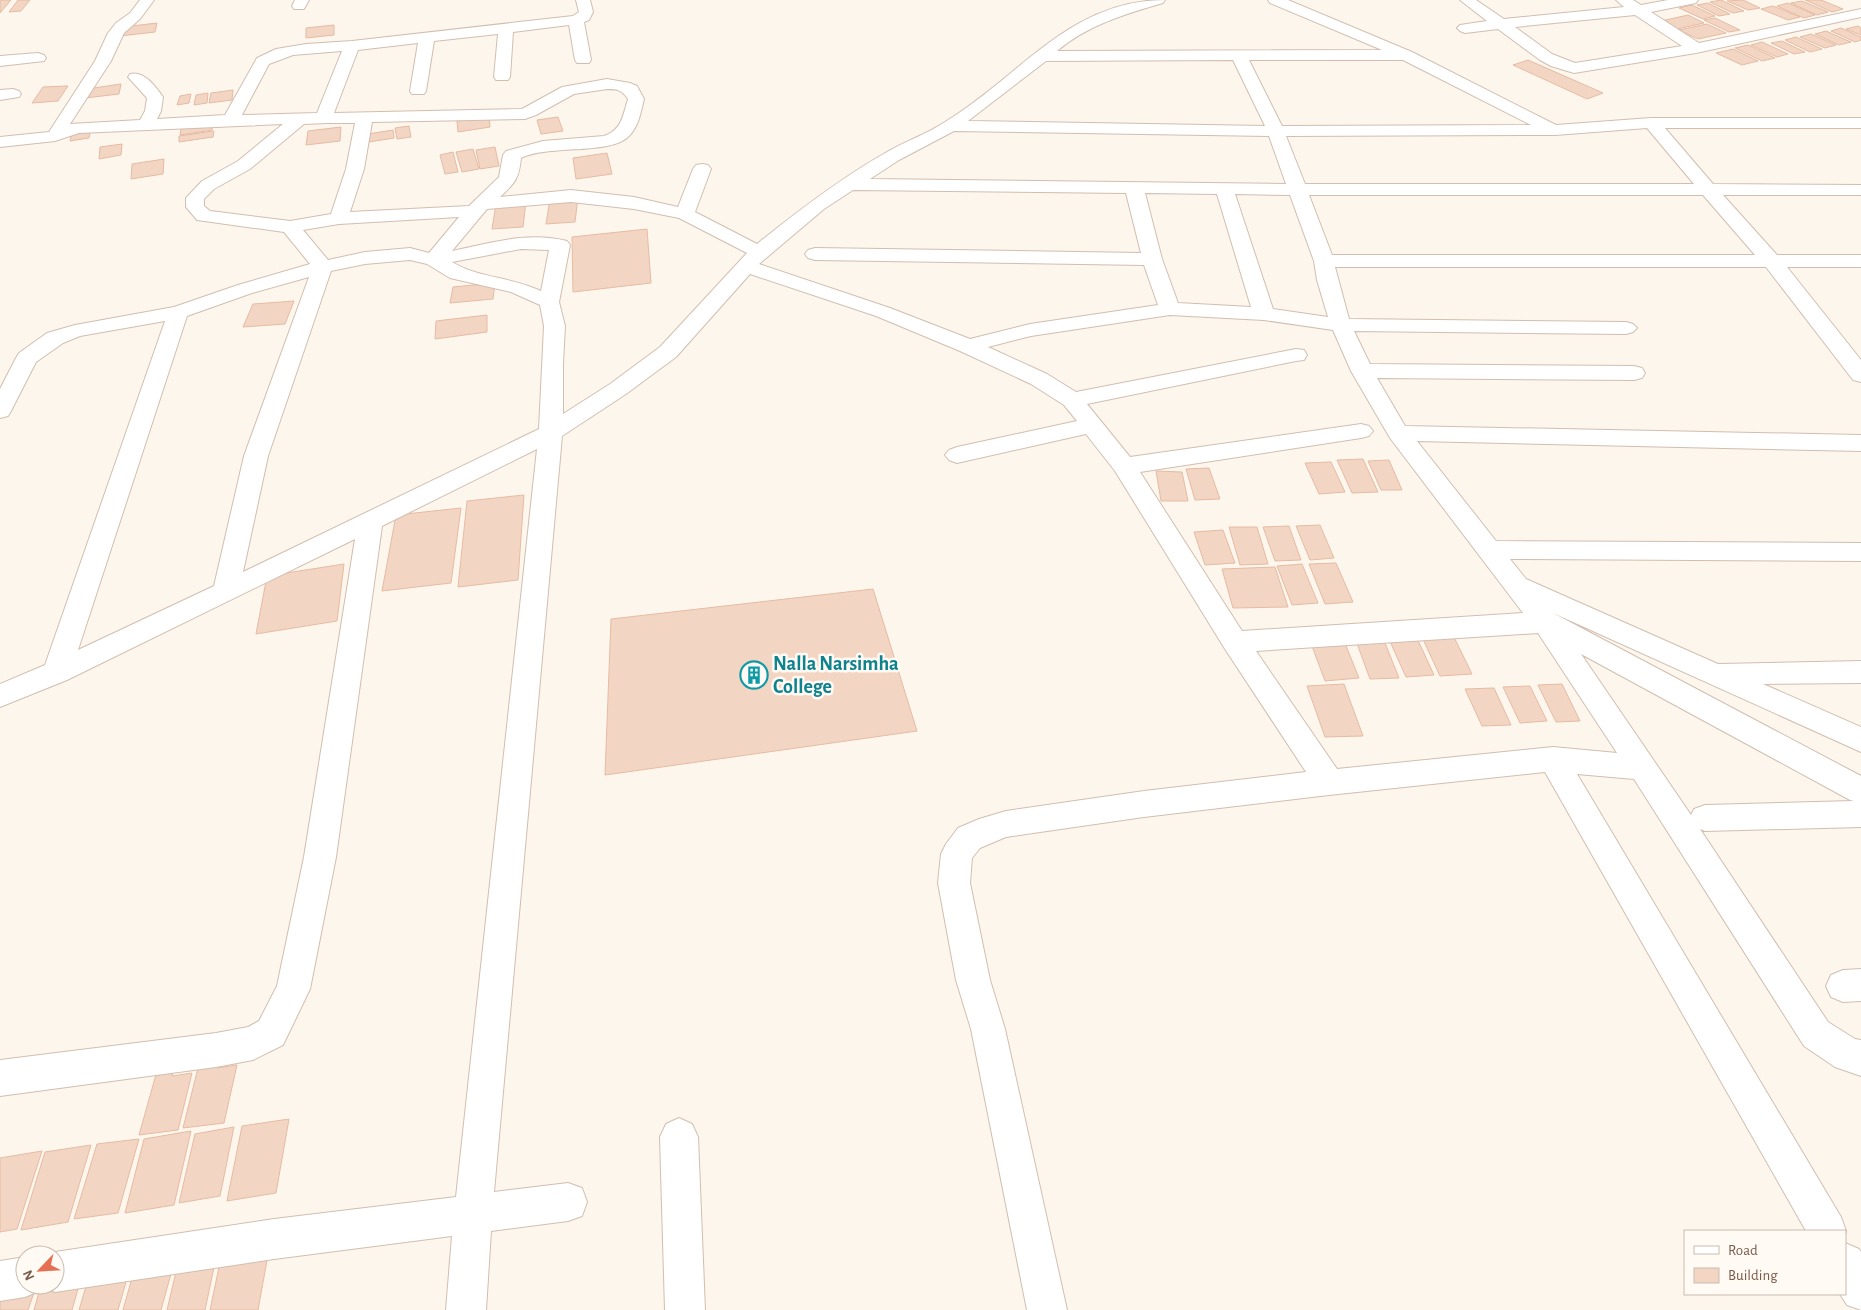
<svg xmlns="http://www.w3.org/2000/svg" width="1861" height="1310" font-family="'Alegreya Sans',sans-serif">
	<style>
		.building { fill: #f3d5c3; stroke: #e6bba3 }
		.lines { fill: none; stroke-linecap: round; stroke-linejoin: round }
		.minor-casing { stroke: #d1beb0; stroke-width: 2 }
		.minor { fill: #fff; fill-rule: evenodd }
		.labels { text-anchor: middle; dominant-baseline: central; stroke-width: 5; stroke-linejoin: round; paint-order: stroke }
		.culture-label { font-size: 20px; font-weight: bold; fill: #0d838f; stroke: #fffaf3; text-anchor: start }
	</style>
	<rect width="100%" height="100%" fill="#fdf6ec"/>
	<g class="building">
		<polygon points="0,0 11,0 0,13"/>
		<polygon points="18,0 30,0 21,11 9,12"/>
		<polygon points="1721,0 1744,11 1733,13 1710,2"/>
		<polygon points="1743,0 1760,8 1748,10 1727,1"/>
		<polygon points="1805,0 1821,0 1843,9 1832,12"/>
		<polygon points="1802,1 1828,12 1817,15 1791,3"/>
		<polygon points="1708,3 1730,14 1719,16 1697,5"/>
		<polygon points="1788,3 1815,15 1804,18 1777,6"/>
		<polygon points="1692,5 1715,16 1703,19 1679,8"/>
		<polygon points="1773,6 1800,17 1788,20 1761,9"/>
		<polygon points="1688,15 1704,23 1677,29 1661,21"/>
		<polygon points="1715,18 1740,30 1729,32 1704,20"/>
		<polygon points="157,23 155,32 120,36 123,27"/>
		<polygon points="1707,24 1726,33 1698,39 1679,30"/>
		<polygon points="334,25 334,35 306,38 306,28"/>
		<polygon points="1858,26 1861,28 1861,35 1846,29"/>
		<polygon points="1841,28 1861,37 1861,40 1855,42 1831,31"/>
		<polygon points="1826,31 1851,42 1839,45 1815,34"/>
		<polygon points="1811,34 1836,45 1825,48 1800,37"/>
		<polygon points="1796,37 1822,49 1810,52 1785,40"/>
		<polygon points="1782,41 1805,52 1794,54 1771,43"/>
		<polygon points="1762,42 1788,54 1777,57 1751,45"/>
		<polygon points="1748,45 1775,58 1762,61 1735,48"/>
		<polygon points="1733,49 1758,61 1742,65 1716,53"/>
		<polygon points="1528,60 1603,93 1587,99 1513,65"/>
		<polygon points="121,84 119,94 85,98 87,89"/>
		<polygon points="68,86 58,101 32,103 43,87"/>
		<polygon points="233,90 232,100 209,103 211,93"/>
		<polygon points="208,93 207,103 194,105 196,95"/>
		<polygon points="191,94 189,103 177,105 180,96"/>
		<polygon points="489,117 490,127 458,132 457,121"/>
		<polygon points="558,117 563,131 541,134 537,120"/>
		<polygon points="213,124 212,130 180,135 181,129"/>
		<polygon points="409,126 411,137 397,139 395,128"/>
		<polygon points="341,127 340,141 306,145 308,131"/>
		<polygon points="91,129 89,138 70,141 72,132"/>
		<polygon points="393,130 394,138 369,142 368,134"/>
		<polygon points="214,131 213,137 179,142 179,136"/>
		<polygon points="122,144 121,155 99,159 100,147"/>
		<polygon points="495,147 499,166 480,169 476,150"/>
		<polygon points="473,149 479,169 462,172 456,152"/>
		<polygon points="453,152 458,172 445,174 440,155"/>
		<polygon points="607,153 612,174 576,179 573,158"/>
		<polygon points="164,159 163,174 131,179 132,164"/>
		<polygon points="578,197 575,222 546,224 550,199"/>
		<polygon points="526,201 523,227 492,229 496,204"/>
		<polygon points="647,229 651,283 573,292 572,237"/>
		<polygon points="495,283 493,299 450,303 453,287"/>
		<polygon points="294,301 285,324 243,327 253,304"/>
		<polygon points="487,315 487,332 435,339 436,321"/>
		<polygon points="1363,459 1378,492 1352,493 1337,460"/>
		<polygon points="1389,460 1402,490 1381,490 1368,461"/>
		<polygon points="1331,462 1345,492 1319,494 1305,463"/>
		<polygon points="1209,468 1220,499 1195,500 1186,469"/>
		<polygon points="1156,471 1182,472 1188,501 1161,501"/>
		<polygon points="524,495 518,580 458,587 467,501"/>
		<polygon points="461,508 451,583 382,591 396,515"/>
		<polygon points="1320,525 1334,558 1310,560 1296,526"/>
		<polygon points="1289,526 1301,560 1275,561 1263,527"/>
		<polygon points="1229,527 1257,527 1268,564 1240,565"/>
		<polygon points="1223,530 1235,563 1205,565 1194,532"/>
		<polygon points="1336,563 1353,602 1325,604 1309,564"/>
		<polygon points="344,564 337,621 256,634 267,576"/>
		<polygon points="1302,564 1318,603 1292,605 1277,566"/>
		<polygon points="1275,567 1288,607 1233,608 1222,569"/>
		<polygon points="873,589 917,731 605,775 611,619"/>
		<polygon points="1452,633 1472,674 1440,676 1421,635"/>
		<polygon points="1342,636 1359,678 1325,681 1309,638"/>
		<polygon points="1416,636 1434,675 1406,677 1388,637"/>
		<polygon points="1355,638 1383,638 1399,678 1370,679"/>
		<polygon points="1344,684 1363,736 1325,737 1307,686"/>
		<polygon points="1562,684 1580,721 1556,722 1538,685"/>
		<polygon points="1530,686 1547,721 1520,723 1503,687"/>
		<polygon points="1494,688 1511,725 1482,726 1465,689"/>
		<polygon points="218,1061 217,1068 237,1065 224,1123 183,1128 199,1064"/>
		<polygon points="174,1069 172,1076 192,1073 178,1130 139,1135 157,1071"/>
		<polygon points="289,1119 276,1193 227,1201 242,1126"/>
		<polygon points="234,1127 220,1196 179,1203 195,1134"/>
		<polygon points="191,1131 174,1205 125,1213 144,1139"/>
		<polygon points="139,1139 118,1213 74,1219 97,1144"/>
		<polygon points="91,1145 68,1222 21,1230 45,1152"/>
		<polygon points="42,1151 17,1229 0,1232 0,1158"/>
		<polygon points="270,1244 258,1310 210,1310 222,1253"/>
		<polygon points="217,1253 205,1310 167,1310 179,1259"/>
		<polygon points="174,1263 161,1310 123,1310 135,1267"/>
		<polygon points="130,1268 118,1310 79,1310 90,1273"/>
		<polygon points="82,1275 72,1310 34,1310 41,1285 55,1285 55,1279"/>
		<polygon points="35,1290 28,1310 0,1310 0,1295"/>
	</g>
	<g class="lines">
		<g class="minor-casing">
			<g id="minor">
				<path d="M 140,0 L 154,0 L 140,19 L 124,33 L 111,61 L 70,124 L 140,120 L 145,111 L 147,98 L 128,77 L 130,74 C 144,70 156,87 163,97 L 161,111 L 157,119 L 225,115 L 257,58 L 276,49 L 306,44 L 352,41 L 573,16 L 579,12 L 576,0 L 590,0 L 593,12 L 589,20 L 584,22 L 591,60 L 589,63 L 577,63 L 575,60 L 569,25 L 513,32 L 510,77 L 508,80 L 496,80 L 494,77 L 498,34 L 434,41 L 426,91 L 424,94 L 412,94 L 410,91 L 418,43 L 358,50 L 334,113 L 522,109 L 562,87 L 607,79 L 630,83 L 637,86 L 644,99 C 641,111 639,125 630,135 C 612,156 549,144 521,158 C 519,179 515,183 500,197 L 571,190 L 634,197 L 678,207 L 693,169 L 696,165 L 702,164 L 708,165 L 711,169 L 695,212 L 757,244 C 799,210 841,178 887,152 C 906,141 927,134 945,122 C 1020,77 1069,0 1165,0 L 1163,3 C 1125,14 1088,25 1057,51 L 1382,50 L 1270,3 L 1268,0 L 1288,0 L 1412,52 L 1556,125 L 1651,118 L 1861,118 L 1861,128 L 1665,128 L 1713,184 L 1861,185 L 1861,195 L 1723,195 L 1777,255 L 1861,255 L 1861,267 L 1787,267 L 1861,360 L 1861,382 L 1853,380 L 1766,267 L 1335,267 L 1349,319 L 1626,322 L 1633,324 L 1637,328 L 1633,332 L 1626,334 L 1354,331 L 1370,364 L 1634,366 L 1642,368 L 1645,373 L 1642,378 L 1634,380 L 1377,378 L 1405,426 L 1861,435 L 1861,451 L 1417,441 L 1496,541 L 1861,543 L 1861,561 L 1510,559 L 1526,579 L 1718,664 L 1861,661 L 1861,683 L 1763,684 L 1861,727 L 1861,752 L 1553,613 L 1861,776 L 1861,827 L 1705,831 L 1700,829 L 1828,1022 L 1855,1039 L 1861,1040 L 1861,1076 L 1835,1067 L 1804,1046 L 1634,779 L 1577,774 L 1841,1217 L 1846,1231 L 1845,1235 L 1845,1231 L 1806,1231 L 1545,772 L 1329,795 L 1144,817 L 1006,837 L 980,848 L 972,858 L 970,883 L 990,980 L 1005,1029 L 1067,1310 L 1027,1310 L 971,1029 L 956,980 L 938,883 L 941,854 L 946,844 L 958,828 L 979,819 L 1006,811 L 1144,791 L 1306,772 L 1225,649 L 1115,471 L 1086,434 L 957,463 L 949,460 L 945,455 L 949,450 L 957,447 L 1077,421 L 1064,405 L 1031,384 L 960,351 L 876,316 L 750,274 L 676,357 L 626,394 L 562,436 L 494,1192 L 568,1183 L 582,1188 L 587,1202 L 582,1216 L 568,1221 L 491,1231 L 486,1310 L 446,1310 L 452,1236 L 274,1259 L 55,1292 L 41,1286 L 39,1291 L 25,1297 L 0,1301 L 0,1261 L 25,1257 L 25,1285 L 55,1285 L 55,1255 L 48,1255 L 55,1252 L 274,1219 L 456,1197 L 537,449 L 382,526 L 336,857 L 310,989 L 283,1045 L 253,1060 L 216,1067 L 0,1096 L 0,1060 L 216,1033 L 248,1027 L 259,1021 L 277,986 L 304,857 L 355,539 L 67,680 L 0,707 L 0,684 L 45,665 L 165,321 L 80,336 L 63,343 L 36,362 L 11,411 L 8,416 L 0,418 L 0,389 L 16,358 L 19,353 L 47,333 L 75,325 L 174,307 L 238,285 L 310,264 L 284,232 L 197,220 L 186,207 L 186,198 L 202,181 L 238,161 L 283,124 L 79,133 L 55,141 L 0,147 L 0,137 L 49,132 L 95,61 L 108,33 L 116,23 L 130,13 ZM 342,51 L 317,113 L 242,115 L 269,64 L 293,55 ZM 1233,60 L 1265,126 L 968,121 L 1046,61 ZM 1249,60 L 1403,60 L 1531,125 L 1282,126 ZM 607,89 C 618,89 622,90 628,99 C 623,115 622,130 604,136 L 543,141 L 506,151 L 503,155 L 499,177 L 469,206 L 350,212 L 364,169 L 372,122 L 525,119 L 536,115 L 574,94 ZM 327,123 L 355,123 L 346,169 L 331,214 L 290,221 L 210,211 L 204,206 L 204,199 L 214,189 L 250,169 L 304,124 ZM 1647,128 L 1694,184 L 1305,184 L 1286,136 L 1555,135 ZM 954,131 L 1269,136 L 1286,184 L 870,179 L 899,160 ZM 853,190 L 1126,193 L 1141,253 L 815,248 L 808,250 L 805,254 L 808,258 L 815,260 L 1144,265 L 1158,305 L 1030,324 L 970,339 L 890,308 L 759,264 L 824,209 ZM 1145,193 L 1217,194 L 1251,307 L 1178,303 L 1162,259 ZM 1235,194 L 1290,195 L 1314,261 L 1317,280 L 1328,317 L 1273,309 ZM 1309,195 L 1703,195 L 1755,255 L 1332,255 ZM 571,202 L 634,209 L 679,218 L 747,253 L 660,347 L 610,384 L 563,414 L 563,363 L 565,326 L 559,302 L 570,245 L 567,241 C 529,231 489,243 452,251 L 487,209 ZM 459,217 L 429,253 L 410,248 L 365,252 L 328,260 L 303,230 L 339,224 ZM 521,249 L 549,250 L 541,291 C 512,277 478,278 452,262 ZM 410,260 L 427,264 L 450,278 L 511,292 L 540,305 L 544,326 L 539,429 L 243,572 L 268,456 L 331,271 L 365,264 ZM 309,277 L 244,456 L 214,586 L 78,650 L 187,316 L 252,293 ZM 1170,315 L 1264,320 L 1333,330 L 1351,371 L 1390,438 L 1523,613 L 1242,631 L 1140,472 L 1361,438 L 1369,436 L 1373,431 L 1369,426 L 1361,424 L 1130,457 L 1087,404 L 1296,361 L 1304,360 L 1307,355 L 1304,350 L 1296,349 L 1076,392 L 1047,374 L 988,347 L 1031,336 ZM 1538,633 L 1617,753 L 1553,747 L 1337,769 L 1256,651 ZM 1581,654 L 1850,800 L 1854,801 L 1705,805 L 1694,809 L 1691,815 Z"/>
				<polygon points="295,0 309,0 304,9 294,9 292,6"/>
				<path d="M 1460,0 L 1476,0 L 1504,19 L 1624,7 L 1616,0 L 1633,0 L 1641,5 L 1668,0 L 1698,0 L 1696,3 L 1651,12 L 1699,43 L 1861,9 L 1861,17 L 1696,53 L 1574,73 L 1551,66 L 1540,60 L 1498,29 L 1465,33 L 1460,31 L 1457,28 L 1460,25 L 1487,21 ZM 1635,15 L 1682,46 L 1575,63 L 1552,54 L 1515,27 Z"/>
				<polygon points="38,53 44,55 46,58 44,61 0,66 0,56"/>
				<polygon points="13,89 19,91 21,94 19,97 0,100 0,90"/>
				<polygon points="1861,969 1861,1001 1843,1002 1831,997 1826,986 1831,975 1843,970"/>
				<polygon points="679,1118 692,1124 698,1137 705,1310 665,1310 660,1137 666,1124"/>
				<polygon points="1845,1243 1859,1249 1861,1252 1861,1310 1847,1305 1840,1294 1845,1294"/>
			</g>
		</g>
		<use href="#minor" class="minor"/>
	</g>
	<defs>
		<g id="building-ring" transform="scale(1.4375)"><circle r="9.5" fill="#fffaf3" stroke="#0f9aa8" stroke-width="1.5"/><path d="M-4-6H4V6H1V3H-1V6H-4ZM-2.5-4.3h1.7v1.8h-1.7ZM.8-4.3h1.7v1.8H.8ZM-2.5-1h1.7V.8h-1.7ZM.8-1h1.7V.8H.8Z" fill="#0f9aa8"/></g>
	</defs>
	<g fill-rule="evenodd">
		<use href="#building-ring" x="754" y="675"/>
	</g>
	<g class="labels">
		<g class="culture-label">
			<text x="773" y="664">Nalla Narsimha<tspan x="773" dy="23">College</tspan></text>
		</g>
	</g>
	<rect x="1684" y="1230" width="162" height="65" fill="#fffaf3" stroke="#cabbb1"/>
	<rect x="1694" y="1246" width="25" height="8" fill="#ffffff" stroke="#cabbb1"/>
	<text x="1728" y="1255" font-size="15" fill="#7a5c4d">Road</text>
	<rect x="1694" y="1268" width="25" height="15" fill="#f3d5c3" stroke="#cabbb1"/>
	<text x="1728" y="1280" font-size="15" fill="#7a5c4d">Building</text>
	<g transform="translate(40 1270) rotate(245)"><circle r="24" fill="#fffaf3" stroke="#cabbb1"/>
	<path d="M0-4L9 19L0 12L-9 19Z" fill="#e76f51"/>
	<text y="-8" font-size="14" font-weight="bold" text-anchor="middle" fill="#7a5c4d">N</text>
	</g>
</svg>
